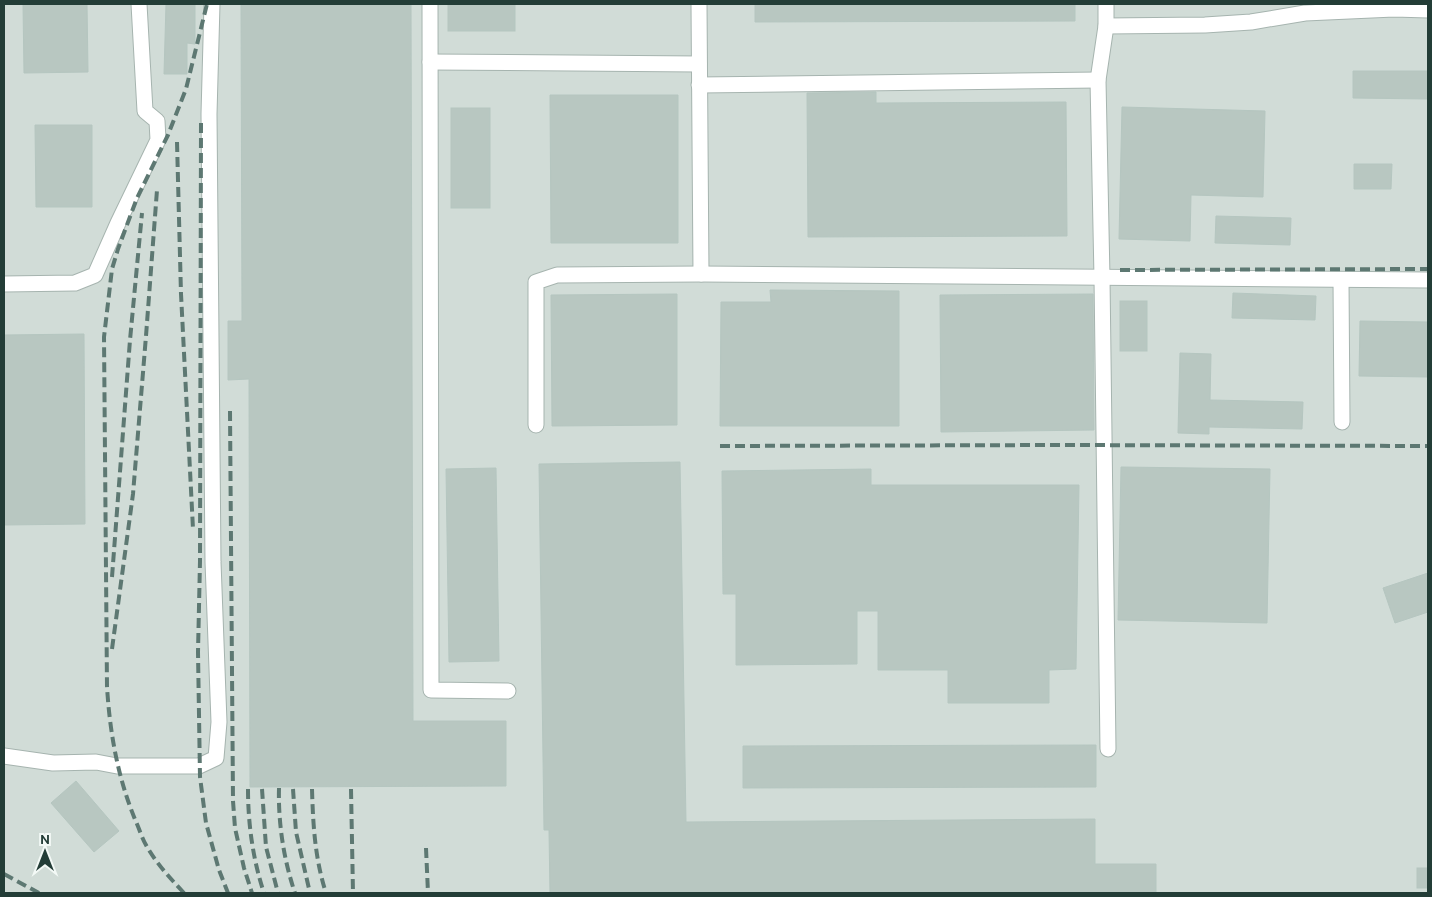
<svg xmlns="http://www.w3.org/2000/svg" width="1432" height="897" font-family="Overpass,sans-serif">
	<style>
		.built { fill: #d1dcd7 }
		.building { fill: #b8c7c1; stroke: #b5c6c0 }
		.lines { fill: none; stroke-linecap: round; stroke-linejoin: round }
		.minor-casing { stroke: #a6b4af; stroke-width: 17 }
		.minor { stroke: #fff; stroke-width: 15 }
		.rail { stroke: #5d7872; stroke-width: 4; stroke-dasharray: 10 5; stroke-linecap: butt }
	</style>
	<rect width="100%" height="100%" fill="#e3ece8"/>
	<rect class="built" x="4" y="4" width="1424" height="889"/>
	<g class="building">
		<polygon points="23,4 87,4 88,72 24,73"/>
		<polygon points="166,4 195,4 195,44 187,43 187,74 164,74"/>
		<polygon points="241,4 411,4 413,721 506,721 506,786 250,787 249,379 228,380 228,321 242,321"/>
		<rect x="448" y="4" width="67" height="27"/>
		<polygon points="755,4 1075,4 1075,21 755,22"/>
		<polygon points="1353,71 1428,71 1428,99 1353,98"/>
		<polygon points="876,92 876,103 1066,102 1067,236 808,237 807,93"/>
		<polygon points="550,95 678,95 678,243 551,243"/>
		<polygon points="1122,107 1265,111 1263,197 1191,195 1190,241 1119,239"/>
		<rect x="451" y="108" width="39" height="100"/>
		<polygon points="35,125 92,125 92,207 36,207"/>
		<polygon points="1354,164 1392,164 1391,189 1354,189"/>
		<polygon points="1216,216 1291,218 1290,245 1215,243"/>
		<polygon points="770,290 899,291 899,426 720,426 721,302 771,302"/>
		<polygon points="1233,293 1316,296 1315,320 1232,318"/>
		<polygon points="677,294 677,425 552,426 551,295"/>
		<polygon points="1093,294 1094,430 941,432 940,295"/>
		<rect x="1120" y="301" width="27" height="50"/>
		<polygon points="1360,321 1428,322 1428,377 1359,376"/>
		<polygon points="84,334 85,524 4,525 4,335"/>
		<polygon points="1180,353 1211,354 1210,400 1303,402 1302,429 1209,427 1209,434 1178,433"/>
		<polygon points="680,462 686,822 1095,819 1095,864 1156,864 1156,893 550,893 549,830 544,830 539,464"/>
		<polygon points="1121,467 1270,469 1267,623 1118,620"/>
		<polygon points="496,468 499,661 449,662 446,469"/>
		<polygon points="871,469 871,485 1079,485 1076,669 1049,670 1049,703 948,703 948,670 878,670 878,611 857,611 857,664 736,665 736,594 723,594 722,471"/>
		<polygon points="1428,573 1428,612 1395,623 1383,588"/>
		<polygon points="1096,745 1096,787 743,788 743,746"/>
		<polygon points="76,781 119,831 94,852 51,803"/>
		<rect x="1417" y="868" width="11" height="20"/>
	</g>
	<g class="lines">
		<g class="minor-casing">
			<g id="minor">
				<polyline points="430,4 431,690 508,691"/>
				<polyline points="699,4 701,274"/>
				<polyline points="1106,4 1106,26 1098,80 1102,278 1108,749"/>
				<polyline points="1106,26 1205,25 1251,22 1305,13 1394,9 1428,10"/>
				<polyline points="430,62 699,64"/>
				<polyline points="699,85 1098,80"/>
				<polyline points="1341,280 1342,422"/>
				<polyline points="4,284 75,283 95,275 118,223 158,140 157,121 145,111 139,4"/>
				<polyline points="536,425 536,282 557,275 701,274 1428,280"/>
				<polyline points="4,756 53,763 96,762 117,766 199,766 216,758 219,722 213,562 209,114 212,4"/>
			</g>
		</g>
		<use href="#minor" class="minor"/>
		<g class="rail">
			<polyline points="201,123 200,561 198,652 200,777 206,823 219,870 228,893"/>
			<polyline points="177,142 181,294 193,529"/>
			<polyline points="1120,270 1428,269"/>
			<polyline points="230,411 233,801 235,828 244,868 252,893"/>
			<polyline points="720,446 1060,445 1428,446"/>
			<polyline points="112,577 130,340 142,213"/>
			<polyline points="112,649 133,494 146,336 157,190"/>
			<path d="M 279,788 C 278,823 284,861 295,893"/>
			<path d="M 248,789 C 248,824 253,860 264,893"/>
			<polyline points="262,789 266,847 278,893"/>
			<polyline points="293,789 296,832 310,893"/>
			<path d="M 312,789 C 313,825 315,859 326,893"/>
			<polyline points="351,789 353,893"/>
			<polyline points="426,848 428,893"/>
			<polyline points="4,874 39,893"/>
			<path d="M 184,893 C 170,878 156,863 146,845 C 142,838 140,831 137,824 C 118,780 110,734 107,687 L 104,337 L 112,269 L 118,249 L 137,198 L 168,135 L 186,89 L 207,4"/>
		</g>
	</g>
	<rect width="1432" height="897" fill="none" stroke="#233d37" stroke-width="10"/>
	<g transform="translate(45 852)" stroke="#f3f9f6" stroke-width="4" paint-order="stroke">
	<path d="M0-4L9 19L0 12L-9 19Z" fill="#233d37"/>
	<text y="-8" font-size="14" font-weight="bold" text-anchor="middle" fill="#233d37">N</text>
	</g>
</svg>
